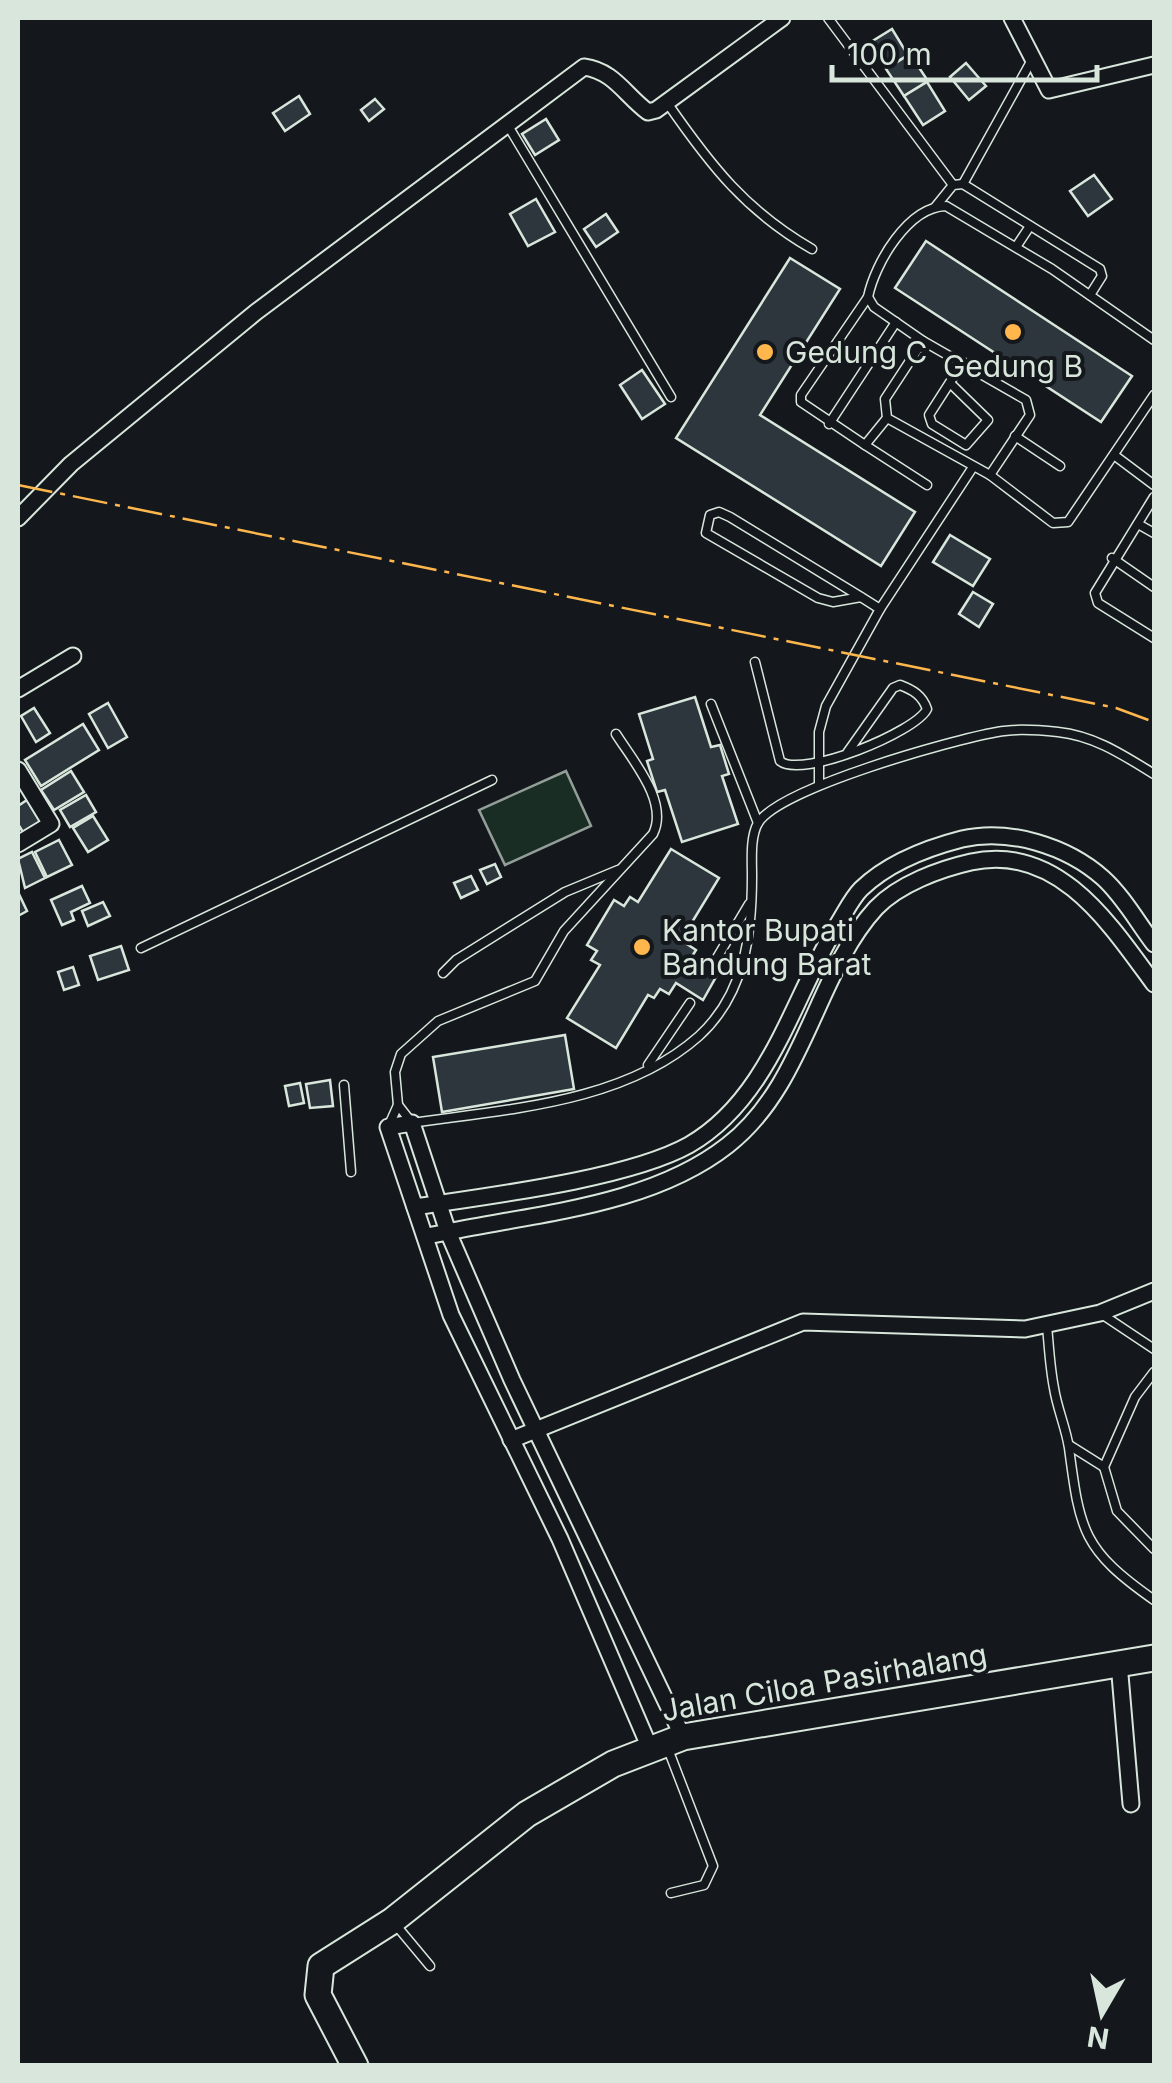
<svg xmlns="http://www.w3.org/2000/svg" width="1172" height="2083" font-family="Inter,sans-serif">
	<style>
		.green { fill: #1a2d24; stroke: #939e99; stroke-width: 2.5 }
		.building { fill: #2c363c; stroke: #d8e6dc; stroke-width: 2.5 }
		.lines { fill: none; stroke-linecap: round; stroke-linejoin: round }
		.service-casing { stroke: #d8e6dc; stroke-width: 11 }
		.minor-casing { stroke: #d8e6dc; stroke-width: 19 }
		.primary-casing { stroke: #d8e6dc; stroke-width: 29 }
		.service { stroke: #14181c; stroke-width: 8 }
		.minor { stroke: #14181c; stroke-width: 15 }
		.primary { stroke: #14181c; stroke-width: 25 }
		.power { stroke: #ffb74d; stroke-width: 2.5; stroke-dasharray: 35 8 5 8; stroke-linecap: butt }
		.poi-dot { fill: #ffb74d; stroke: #14181c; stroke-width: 4 }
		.labels { text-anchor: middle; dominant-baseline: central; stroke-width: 8; stroke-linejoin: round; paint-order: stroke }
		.poi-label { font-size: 30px; fill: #d8e6dc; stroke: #14181c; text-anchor: start }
		.street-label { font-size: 30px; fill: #d8e6dc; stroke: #14181c }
	</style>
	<rect width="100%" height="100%" fill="#14181c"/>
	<polygon class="green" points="566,771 591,826 505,865 479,810"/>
	<g class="building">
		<polygon points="892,29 908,55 887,68 871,42"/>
		<polygon points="910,54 928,81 904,96 886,69"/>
		<polygon points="966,63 986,86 969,100 950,77"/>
		<polygon points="927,82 945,111 923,125 904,96"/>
		<polygon points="299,96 310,114 285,131 273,113"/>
		<polygon points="375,99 384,109 369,121 361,110"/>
		<polygon points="546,119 559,140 535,155 522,134"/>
		<polygon points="1094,175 1112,199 1088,216 1070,191"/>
		<polygon points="536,199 555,232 528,246 510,214"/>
		<polygon points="606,214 618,232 596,247 584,229"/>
		<polygon points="926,241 1132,376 1101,422 895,288"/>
		<polygon points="790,258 840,289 760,415 915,512 881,566 676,438"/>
		<polygon points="642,370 665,404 642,419 620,385"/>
		<polygon points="950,535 990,559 973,586 933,562"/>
		<polygon points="973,592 993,604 979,627 959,614"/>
		<polygon points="695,697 711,747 720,745 729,774 722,776 738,824 682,842 665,790 657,792 647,761 653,759 639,714"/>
		<polygon points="108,703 127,737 108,748 89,714"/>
		<polygon points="34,708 50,733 36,742 21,716"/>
		<polygon points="83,724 99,750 41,786 25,760"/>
		<polygon points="71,771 84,792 54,810 41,790"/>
		<polygon points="86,795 96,812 70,827 60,810"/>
		<polygon points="27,800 42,823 24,834 18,824 18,806"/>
		<polygon points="93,816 108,840 88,852 73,828"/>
		<polygon points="59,840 72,865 47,877 35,852"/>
		<polygon points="671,849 719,878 686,932 692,935 687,944 696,950 689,961 716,977 703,1000 676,983 669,994 660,989 654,998 648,995 616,1048 567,1018 600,965 591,960 597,951 587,945 614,900 624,906 630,897 638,902"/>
		<polygon points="32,852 45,878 25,888 18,859"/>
		<polygon points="495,864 501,877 487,884 480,870"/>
		<polygon points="471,876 478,890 461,898 454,883"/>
		<polygon points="82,886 90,903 71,912 74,920 62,925 51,900"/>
		<polygon points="18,892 27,911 18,916"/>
		<polygon points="103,902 110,916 88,926 82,911"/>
		<polygon points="121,946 129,970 98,980 90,956"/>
		<polygon points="73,967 79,985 64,990 58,972"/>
		<polygon points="565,1035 574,1089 442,1112 433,1057"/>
		<polygon points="330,1080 333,1106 310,1108 306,1084"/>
		<polygon points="300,1083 304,1103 289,1106 285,1086"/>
	</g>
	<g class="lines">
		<g class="service-casing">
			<g id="service">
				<polyline points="828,18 953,185"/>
				<path d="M 668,104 C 711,166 746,211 812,249"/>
				<polyline points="507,124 671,397"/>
				<polyline points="963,184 1033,58"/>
				<polyline points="936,206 953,185 963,184 1100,269 1102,276 1090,295"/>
				<polyline points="1016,247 1030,226"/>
				<polyline points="868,297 801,395 801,402 865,445 887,418"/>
				<path d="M 1154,340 L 1052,269 L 946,206 C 908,207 875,263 868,297 L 874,307 L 923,341 L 885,399 L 887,418 L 990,475 L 1053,523 L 1068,522 L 1154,395"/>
				<polyline points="923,341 1026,400 1030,415 990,475"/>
				<polyline points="950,383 988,420 966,445 932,424 929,415 963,362"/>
				<polyline points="829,424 896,322"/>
				<polyline points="1015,436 1060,466"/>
				<polyline points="865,445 927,485"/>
				<polyline points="1114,455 1154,485"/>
				<polyline points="1154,497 1095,593 1098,603 1154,638"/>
				<polyline points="1138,524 1154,533"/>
				<polyline points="1112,558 1154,587"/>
				<polyline points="861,597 833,602 818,598 706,533 710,515 719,512 730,517 861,597 880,609"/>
				<path d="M 755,662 L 780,761 C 802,779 916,732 927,709 C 922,695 913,690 900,685 L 893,688 L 847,753"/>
				<polyline points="711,704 758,823"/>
				<polyline points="819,784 819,732 826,706 880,609 973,467"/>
				<polyline points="141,948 492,780"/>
				<polyline points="715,961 749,904"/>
				<polyline points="443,973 456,960 565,892 618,870"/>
				<polyline points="648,1065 690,1003"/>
				<polyline points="344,1085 351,1172"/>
				<path d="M 398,1105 L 412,1123 C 507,1109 624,1103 699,1036 C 745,994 752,934 752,876 C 752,860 750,837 758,823 C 780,788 952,740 997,732 C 1016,728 1039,730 1058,732 C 1095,736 1123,755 1154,774"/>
				<path d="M 389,1125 L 398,1105 L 395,1072 L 401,1054 L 438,1021 L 535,981 L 564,931 L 653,834 C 669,802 633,761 616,734"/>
				<polyline points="1100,1313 1154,1349"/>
				<path d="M 1047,1326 C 1049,1347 1050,1368 1054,1388 C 1057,1408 1066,1428 1069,1448 C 1080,1532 1083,1550 1154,1600"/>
				<polyline points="1154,1372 1135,1397 1104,1467 1117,1511 1154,1549"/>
				<polyline points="1069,1445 1104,1467"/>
				<polyline points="668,1749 713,1866 704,1885 671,1893"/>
				<polyline points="395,1924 430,1966"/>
			</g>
		</g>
		<g class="minor-casing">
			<g id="minor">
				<polyline points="1012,18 1049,90 1154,65"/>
				<path d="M 18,518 L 71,464 L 256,312 L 584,67 C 614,71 625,95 648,112 L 656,110 L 782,18"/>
				<polyline points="18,689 73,656"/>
				<polyline points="18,770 51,824 18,844"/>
				<path d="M 415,1207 C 488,1196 628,1179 689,1145 C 769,1099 792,1000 836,927 C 844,915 851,899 861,889 C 888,863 927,848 962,839 C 1009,828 1067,846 1103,878 C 1123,896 1138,923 1154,944"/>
				<polyline points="427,1236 448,1232 412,1123 388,1127 451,1315 560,1539 649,1746"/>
				<polyline points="511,1440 803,1322 1025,1329 1100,1313 1154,1291"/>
				<polyline points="1119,1663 1131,1804"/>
				<path d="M 683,1737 L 512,1380 L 448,1232 C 540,1213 652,1205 728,1145 C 805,1085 816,973 876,908 C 899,884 940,869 971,862 C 1058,843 1110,924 1154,984"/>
			</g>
		</g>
		<g class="primary-casing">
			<polyline id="primary" points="355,2066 318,1995 321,1966 392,1921 527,1814 613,1764 683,1737 1154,1658"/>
		</g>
		<use href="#service" class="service"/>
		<use href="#minor" class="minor"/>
		<use href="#primary" class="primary"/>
		<polyline class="power" points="18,485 1116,708 1154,722"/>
	</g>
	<g class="poi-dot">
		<circle cx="1013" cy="332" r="10"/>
		<circle cx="765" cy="352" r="10"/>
		<circle cx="642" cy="947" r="10"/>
	</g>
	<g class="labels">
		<g class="poi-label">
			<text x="785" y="352">Gedung C</text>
			<text x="1013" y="366" text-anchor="middle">Gedung B</text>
			<text x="662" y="930">Kantor Bupati<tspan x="662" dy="34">Bandung Barat</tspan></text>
		</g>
		<g class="street-label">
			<text transform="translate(824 1682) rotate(-10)">Jalan Ciloa Pasirhalang</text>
		</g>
	</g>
	<rect width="1172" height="2083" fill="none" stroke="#d8e6dc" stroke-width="40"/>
	<g transform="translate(1102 2013) rotate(189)" stroke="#14181c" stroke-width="8" paint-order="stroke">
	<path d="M0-8L18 38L0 25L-18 38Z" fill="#d8e6dc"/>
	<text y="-15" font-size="28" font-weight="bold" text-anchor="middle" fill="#d8e6dc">N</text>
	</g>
	<path d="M832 65v15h265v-15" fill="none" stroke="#d8e6dc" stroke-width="5"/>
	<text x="847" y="65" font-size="30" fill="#d8e6dc" stroke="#14181c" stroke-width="8" paint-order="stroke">100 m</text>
</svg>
